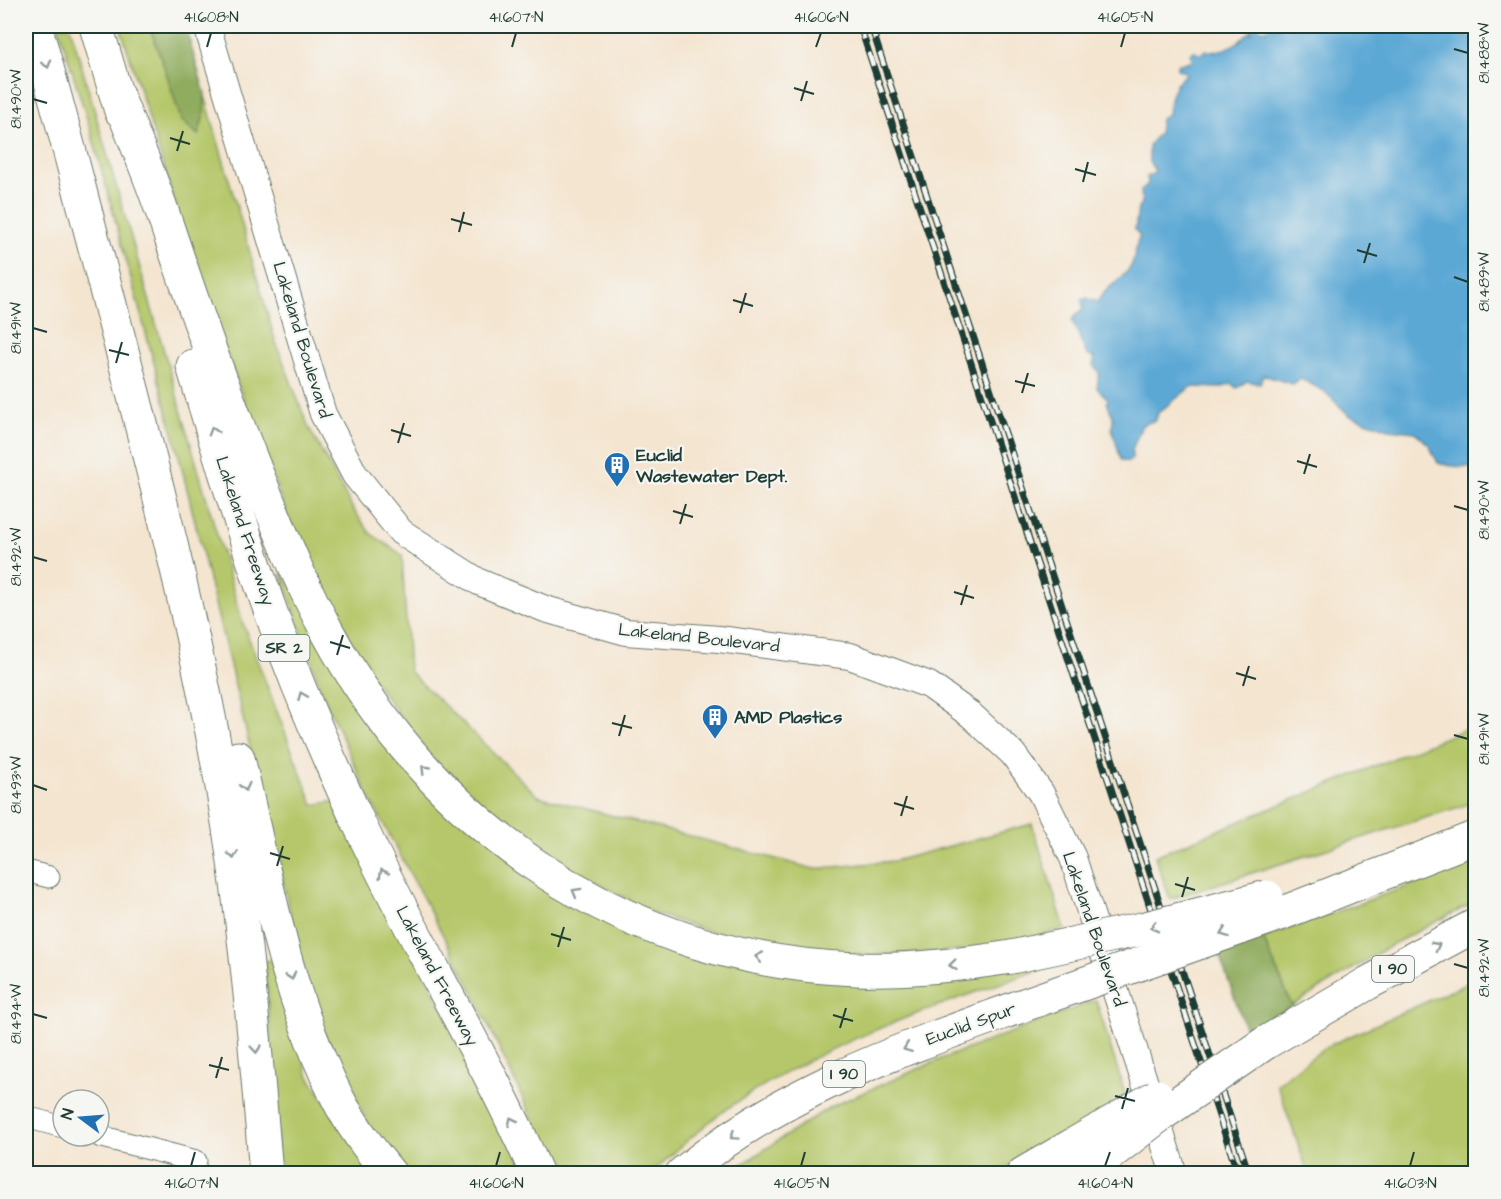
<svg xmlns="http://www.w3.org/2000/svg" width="1501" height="1199" font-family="'Architects Daughter',sans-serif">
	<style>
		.green { fill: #b5c76a; stroke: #6a824f; stroke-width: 1.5 }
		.forest { fill: #90ac5e; stroke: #587449; stroke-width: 1.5 }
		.water { fill: #5ca8d5; stroke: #3e7284; stroke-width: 1.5 }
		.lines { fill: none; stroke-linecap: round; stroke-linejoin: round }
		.minor-casing { stroke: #6a786b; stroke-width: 23 }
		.tertiary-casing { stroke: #6a786b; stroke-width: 28 }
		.motorway-casing { stroke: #6a786b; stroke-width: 35 }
		.minor { stroke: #fff; stroke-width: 21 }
		.tertiary { stroke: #fff; stroke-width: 26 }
		.motorway { stroke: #fff; stroke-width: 33 }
		.rail-casing { stroke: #1f3d34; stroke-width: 7 }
		.rail { stroke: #f6f6f2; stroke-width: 4.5; stroke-dasharray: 14; stroke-linecap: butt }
		.motorway-bridge-casing { stroke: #6a786b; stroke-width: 35; stroke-linecap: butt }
		.motorway-bridge { stroke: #fff; stroke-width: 33 }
		.oneway { stroke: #8f9e9a }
		.ticks { fill: none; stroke: #1f3d34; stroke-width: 2 }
		.labels { text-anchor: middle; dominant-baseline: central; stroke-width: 4.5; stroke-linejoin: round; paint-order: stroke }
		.shield { fill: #f6f6f2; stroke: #60746d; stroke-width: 1.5 }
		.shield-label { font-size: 16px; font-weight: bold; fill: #1f3d34 }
		.street-label { font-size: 18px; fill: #1f3d34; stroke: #f6f6f2 }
		.poi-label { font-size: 18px; font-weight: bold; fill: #1f3d34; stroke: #f6f6f2; text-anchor: start }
		.neatline { fill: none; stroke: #1f3d34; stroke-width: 2 }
		.ticks-label { font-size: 15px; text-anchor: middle; fill: #1f3d34 }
	</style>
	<rect width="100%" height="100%" fill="#f6f6f2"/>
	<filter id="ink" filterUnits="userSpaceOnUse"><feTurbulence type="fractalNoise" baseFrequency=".0167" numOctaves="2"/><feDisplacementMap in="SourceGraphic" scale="12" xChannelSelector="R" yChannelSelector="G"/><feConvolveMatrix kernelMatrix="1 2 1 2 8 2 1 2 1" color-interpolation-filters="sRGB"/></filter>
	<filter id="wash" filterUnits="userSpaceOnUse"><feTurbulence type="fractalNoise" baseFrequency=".008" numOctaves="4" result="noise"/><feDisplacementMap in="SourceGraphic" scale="24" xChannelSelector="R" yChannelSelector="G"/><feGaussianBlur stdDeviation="1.35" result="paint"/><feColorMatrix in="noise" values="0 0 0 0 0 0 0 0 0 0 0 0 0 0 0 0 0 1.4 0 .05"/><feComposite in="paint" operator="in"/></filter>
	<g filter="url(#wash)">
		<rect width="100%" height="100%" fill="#f4e5d0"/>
		<g class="green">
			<polygon points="58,26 70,26 242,621 313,805 336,801 527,1173 405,1173 378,1144 315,1014 176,444 92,135"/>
			<polygon points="120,26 185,26 275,340 308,426 353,509 370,533 402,555 409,671 538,796 814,869 894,861 1032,824 1065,929 986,949 887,955 834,953 715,933 652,913 557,860 505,823 430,757 364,667 289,520 200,283"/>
			<path d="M 281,572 L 463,821 L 695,952 L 1071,959 C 956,999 824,1040 724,1111 C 698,1129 675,1153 651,1173 L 558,1173 L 468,982 L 368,795 L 323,695 Z"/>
			<polygon points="1475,725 1475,802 1170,899 1155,856"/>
			<polygon points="1475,862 1475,902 1393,944 1292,1006 1263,938"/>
			<polygon points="272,960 309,1077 373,1173 279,1173 265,961"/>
			<polygon points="1475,980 1475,1173 1308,1173 1277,1084 1326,1047"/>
			<polygon points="1096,1000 1126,1097 1062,1137 997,1173 727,1174 830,1107 941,1059"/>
		</g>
		<g class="forest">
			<polygon points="149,26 185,26 205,94 204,115 198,135 181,120 166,72"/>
			<polygon points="1263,938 1292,1006 1247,1033 1219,954"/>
		</g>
		<path class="water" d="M 1272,26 L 1459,26 L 1465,36 L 1475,37 L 1475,468 L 1452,466 L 1438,463 L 1429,445 L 1415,432 L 1389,429 L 1349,415 L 1324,391 L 1301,379 L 1292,384 L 1263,375 L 1260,384 L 1247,381 L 1237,388 L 1231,384 L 1220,388 L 1191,387 L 1158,413 L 1156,420 L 1142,425 L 1132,450 L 1132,459 L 1128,462 L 1121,460 L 1112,429 L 1113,417 L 1107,403 L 1108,399 L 1097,388 L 1099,372 L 1093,365 L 1095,358 L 1087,355 L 1072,320 L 1083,308 L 1082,300 L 1087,298 L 1097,302 C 1105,288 1120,281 1130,268 C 1136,259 1134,246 1140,236 L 1135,230 L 1138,208 L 1142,204 L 1141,190 L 1148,184 L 1147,177 L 1156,172 L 1149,162 L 1149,145 L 1159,133 L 1161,119 L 1168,114 C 1169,100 1173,82 1186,75 L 1184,71 L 1177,69 L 1177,65 L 1193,60 L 1190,54 L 1194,51 L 1200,55 L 1205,50 C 1220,54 1239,44 1248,33 L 1253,33 L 1250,30 L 1255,27 L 1266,30 Z"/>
	</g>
	<g filter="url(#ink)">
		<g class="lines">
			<g class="minor-casing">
				<g id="minor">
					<polyline points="26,871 49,877"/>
					<polyline points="26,1117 63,1127"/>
					<polyline points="99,1136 196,1161"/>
				</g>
			</g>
			<g class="tertiary-casing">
				<polyline id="tertiary" points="207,26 323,414 355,475 401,532 479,582 545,609 626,632 719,639 850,656 929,685 971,715 1013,754 1041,793 1073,858 1174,1174"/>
			</g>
			<g class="motorway-casing">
				<g id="motorway">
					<path d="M 35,26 C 58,103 77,181 98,259 C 146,442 195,623 226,810 C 246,931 256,1052 266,1174"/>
					<polyline points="96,26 121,111"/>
					<path d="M 115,90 C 131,131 149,172 163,214 C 194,307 226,399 264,491 C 283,538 302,586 327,631 C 435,832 627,961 857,969 C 909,971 960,965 1011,957"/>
					<path d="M 193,366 C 217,445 240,525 268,604 C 295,682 328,759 364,834 C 418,949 486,1057 537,1174"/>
					<path d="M 238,758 C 265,872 284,993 338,1099 C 352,1126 370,1150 390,1174"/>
					<polyline points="1280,914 1476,837"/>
					<polyline points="1265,1043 1368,983 1476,925"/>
					<path d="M 682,1174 C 783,1090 900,1050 1021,1006"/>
					<polyline points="1023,1174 1073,1145"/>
				</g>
			</g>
			<use href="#minor" class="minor"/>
			<use href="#tertiary" class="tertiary"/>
			<use href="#motorway" class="motorway"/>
			<g class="rail-casing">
				<g id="rail">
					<polyline points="860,26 1238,1174"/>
					<polyline points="871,26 1249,1174"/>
				</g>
			</g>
			<use href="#rail" class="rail"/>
			<g class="motorway-bridge-casing">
				<g id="motorway-bridge">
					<polyline points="1011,957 1142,929 1267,897"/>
					<polyline points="1021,1006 1280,914"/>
					<polyline points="1073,1145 1157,1096"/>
					<polyline points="1084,1174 1159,1116 1265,1043"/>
				</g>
			</g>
			<use href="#motorway-bridge" class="motorway-bridge"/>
		</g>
		<defs><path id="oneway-chevron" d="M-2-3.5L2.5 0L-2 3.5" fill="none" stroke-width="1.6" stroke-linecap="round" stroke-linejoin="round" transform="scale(1.5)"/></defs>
		<g class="oneway">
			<use href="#oneway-chevron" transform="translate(47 64) rotate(73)"/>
			<use href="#oneway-chevron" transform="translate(213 431) rotate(-107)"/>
			<use href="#oneway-chevron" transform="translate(302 696) rotate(-112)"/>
			<use href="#oneway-chevron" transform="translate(425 769) rotate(-134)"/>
			<use href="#oneway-chevron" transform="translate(245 787) rotate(77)"/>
			<use href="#oneway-chevron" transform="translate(233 855) rotate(81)"/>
			<use href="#oneway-chevron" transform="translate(383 873) rotate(-116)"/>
			<use href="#oneway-chevron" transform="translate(576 892) rotate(-150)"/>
			<use href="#oneway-chevron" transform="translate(1154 927) rotate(166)"/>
			<use href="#oneway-chevron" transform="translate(1224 933) rotate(160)"/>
			<use href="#oneway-chevron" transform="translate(1436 946) rotate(-28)"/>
			<use href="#oneway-chevron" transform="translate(759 957) rotate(-169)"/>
			<use href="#oneway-chevron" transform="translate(953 965) rotate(174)"/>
			<use href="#oneway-chevron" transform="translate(291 976) rotate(73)"/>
			<use href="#oneway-chevron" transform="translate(907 1048) rotate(159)"/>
			<use href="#oneway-chevron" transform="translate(256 1049) rotate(85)"/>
			<use href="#oneway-chevron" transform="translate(512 1121) rotate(-116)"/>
			<use href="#oneway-chevron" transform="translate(734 1136) rotate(146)"/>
		</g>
	</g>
	<path class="ticks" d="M 207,47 L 211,33M 512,47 L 516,33M 816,47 L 821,33M 1121,47 L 1125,33M 1454,49 L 1468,53M 794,88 L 814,94M 33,99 L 47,103M 801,101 L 807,81M 170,138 L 190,144M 177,151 L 183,131M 1075,169 L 1096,175M 1083,182 L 1088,162M 451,219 L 472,225M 459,232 L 464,212M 1357,250 L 1377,256M 1364,263 L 1370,243M 1454,277 L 1468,282M 733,300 L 753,306M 740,313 L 746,293M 33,328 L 47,332M 109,350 L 129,355M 116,363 L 122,342M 1015,381 L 1035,386M 1022,393 L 1028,373M 391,430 L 411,436M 398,443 L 404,423M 1297,461 L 1317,467M 1304,474 L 1310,454M 1454,506 L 1468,510M 673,511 L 693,517M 680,524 L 686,504M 33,557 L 47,561M 954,592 L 974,598M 961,605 L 967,585M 330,642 L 350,648M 337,655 L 343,635M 1236,673 L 1256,679M 1243,686 L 1249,666M 612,723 L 632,728M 1454,735 L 1468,739M 619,736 L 625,715M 33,785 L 47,790M 894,803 L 914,809M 901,816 L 907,796M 270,853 L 290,859M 277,866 L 283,846M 1175,884 L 1195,890M 1182,897 L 1188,877M 551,934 L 571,940M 558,947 L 564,927M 1454,964 L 1468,968M 33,1014 L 47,1018M 833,1015 L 853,1021M 840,1028 L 846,1008M 209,1065 L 229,1070M 216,1078 L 222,1057M 1115,1096 L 1135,1101M 1122,1109 L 1128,1088M 191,1166 L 195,1152M 496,1166 L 500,1152M 801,1166 L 805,1152M 1105,1166 L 1110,1152M 1410,1166 L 1414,1152"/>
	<defs>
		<g id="building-pin" transform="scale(1.35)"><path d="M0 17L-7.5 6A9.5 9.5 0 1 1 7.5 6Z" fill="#1f6fb2" stroke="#f6f6f2"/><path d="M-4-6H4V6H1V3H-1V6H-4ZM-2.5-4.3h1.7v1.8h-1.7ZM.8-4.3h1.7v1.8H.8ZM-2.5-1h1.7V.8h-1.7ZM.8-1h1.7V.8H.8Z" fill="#fff"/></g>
	</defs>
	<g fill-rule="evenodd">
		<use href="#building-pin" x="617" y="465"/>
		<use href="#building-pin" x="715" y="717"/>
	</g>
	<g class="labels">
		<g class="shield">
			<rect x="258.5" y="635" width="51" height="26" rx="4.5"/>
			<rect x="1372" y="956" width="42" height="26" rx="4.5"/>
			<rect x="823" y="1061" width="42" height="26" rx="4.5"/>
		</g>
		<g class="shield-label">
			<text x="284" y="648">SR 2</text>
			<text x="1393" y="969">I 90</text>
			<text x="844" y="1074">I 90</text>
		</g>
		<g class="street-label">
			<text transform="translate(302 340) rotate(73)">Lakeland Boulevard</text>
			<text transform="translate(245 531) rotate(72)">Lakeland Freeway</text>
			<text transform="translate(699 638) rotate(6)">Lakeland Boulevard</text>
			<text transform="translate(1094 929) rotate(71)">Lakeland Boulevard</text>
			<text transform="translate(437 976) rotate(62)">Lakeland Freeway</text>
			<text transform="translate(971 1024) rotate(-20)">Euclid Spur</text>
		</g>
		<g class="poi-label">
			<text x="636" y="455">Euclid<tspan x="636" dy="21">Wastewater Dept.</tspan></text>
			<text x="734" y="717">AMD Plastics</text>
		</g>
	</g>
	<rect width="1501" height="1199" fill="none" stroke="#f6f6f2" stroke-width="66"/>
	<g transform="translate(81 1118) rotate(286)"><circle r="28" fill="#f6f6f2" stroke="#a0aca6" stroke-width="1.5"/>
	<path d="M0-4.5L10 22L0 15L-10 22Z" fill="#1f6fb2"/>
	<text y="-9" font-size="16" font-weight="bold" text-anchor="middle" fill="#1f3d34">N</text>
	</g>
	<rect x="33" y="33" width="1435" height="1133" class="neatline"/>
	<g class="ticks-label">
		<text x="211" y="22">41.608°N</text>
		<text x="516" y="22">41.607°N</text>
		<text x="821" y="22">41.606°N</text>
		<text x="1125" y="22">41.605°N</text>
		<text transform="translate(1484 53) rotate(-90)" y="5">81.488°W</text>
		<text transform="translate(16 99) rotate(-90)" y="5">81.490°W</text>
		<text transform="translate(1484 282) rotate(-90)" y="5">81.489°W</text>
		<text transform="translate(16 328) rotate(-90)" y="5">81.491°W</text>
		<text transform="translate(1484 510) rotate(-90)" y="5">81.490°W</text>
		<text transform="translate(16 557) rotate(-90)" y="5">81.492°W</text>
		<text transform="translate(1484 739) rotate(-90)" y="5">81.491°W</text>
		<text transform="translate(16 785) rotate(-90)" y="5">81.493°W</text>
		<text transform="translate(1484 968) rotate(-90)" y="5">81.492°W</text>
		<text transform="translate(16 1014) rotate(-90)" y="5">81.494°W</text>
		<text x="191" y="1188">41.607°N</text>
		<text x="496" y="1188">41.606°N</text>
		<text x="801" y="1188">41.605°N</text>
		<text x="1105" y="1188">41.604°N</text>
		<text x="1410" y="1188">41.603°N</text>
	</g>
</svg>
